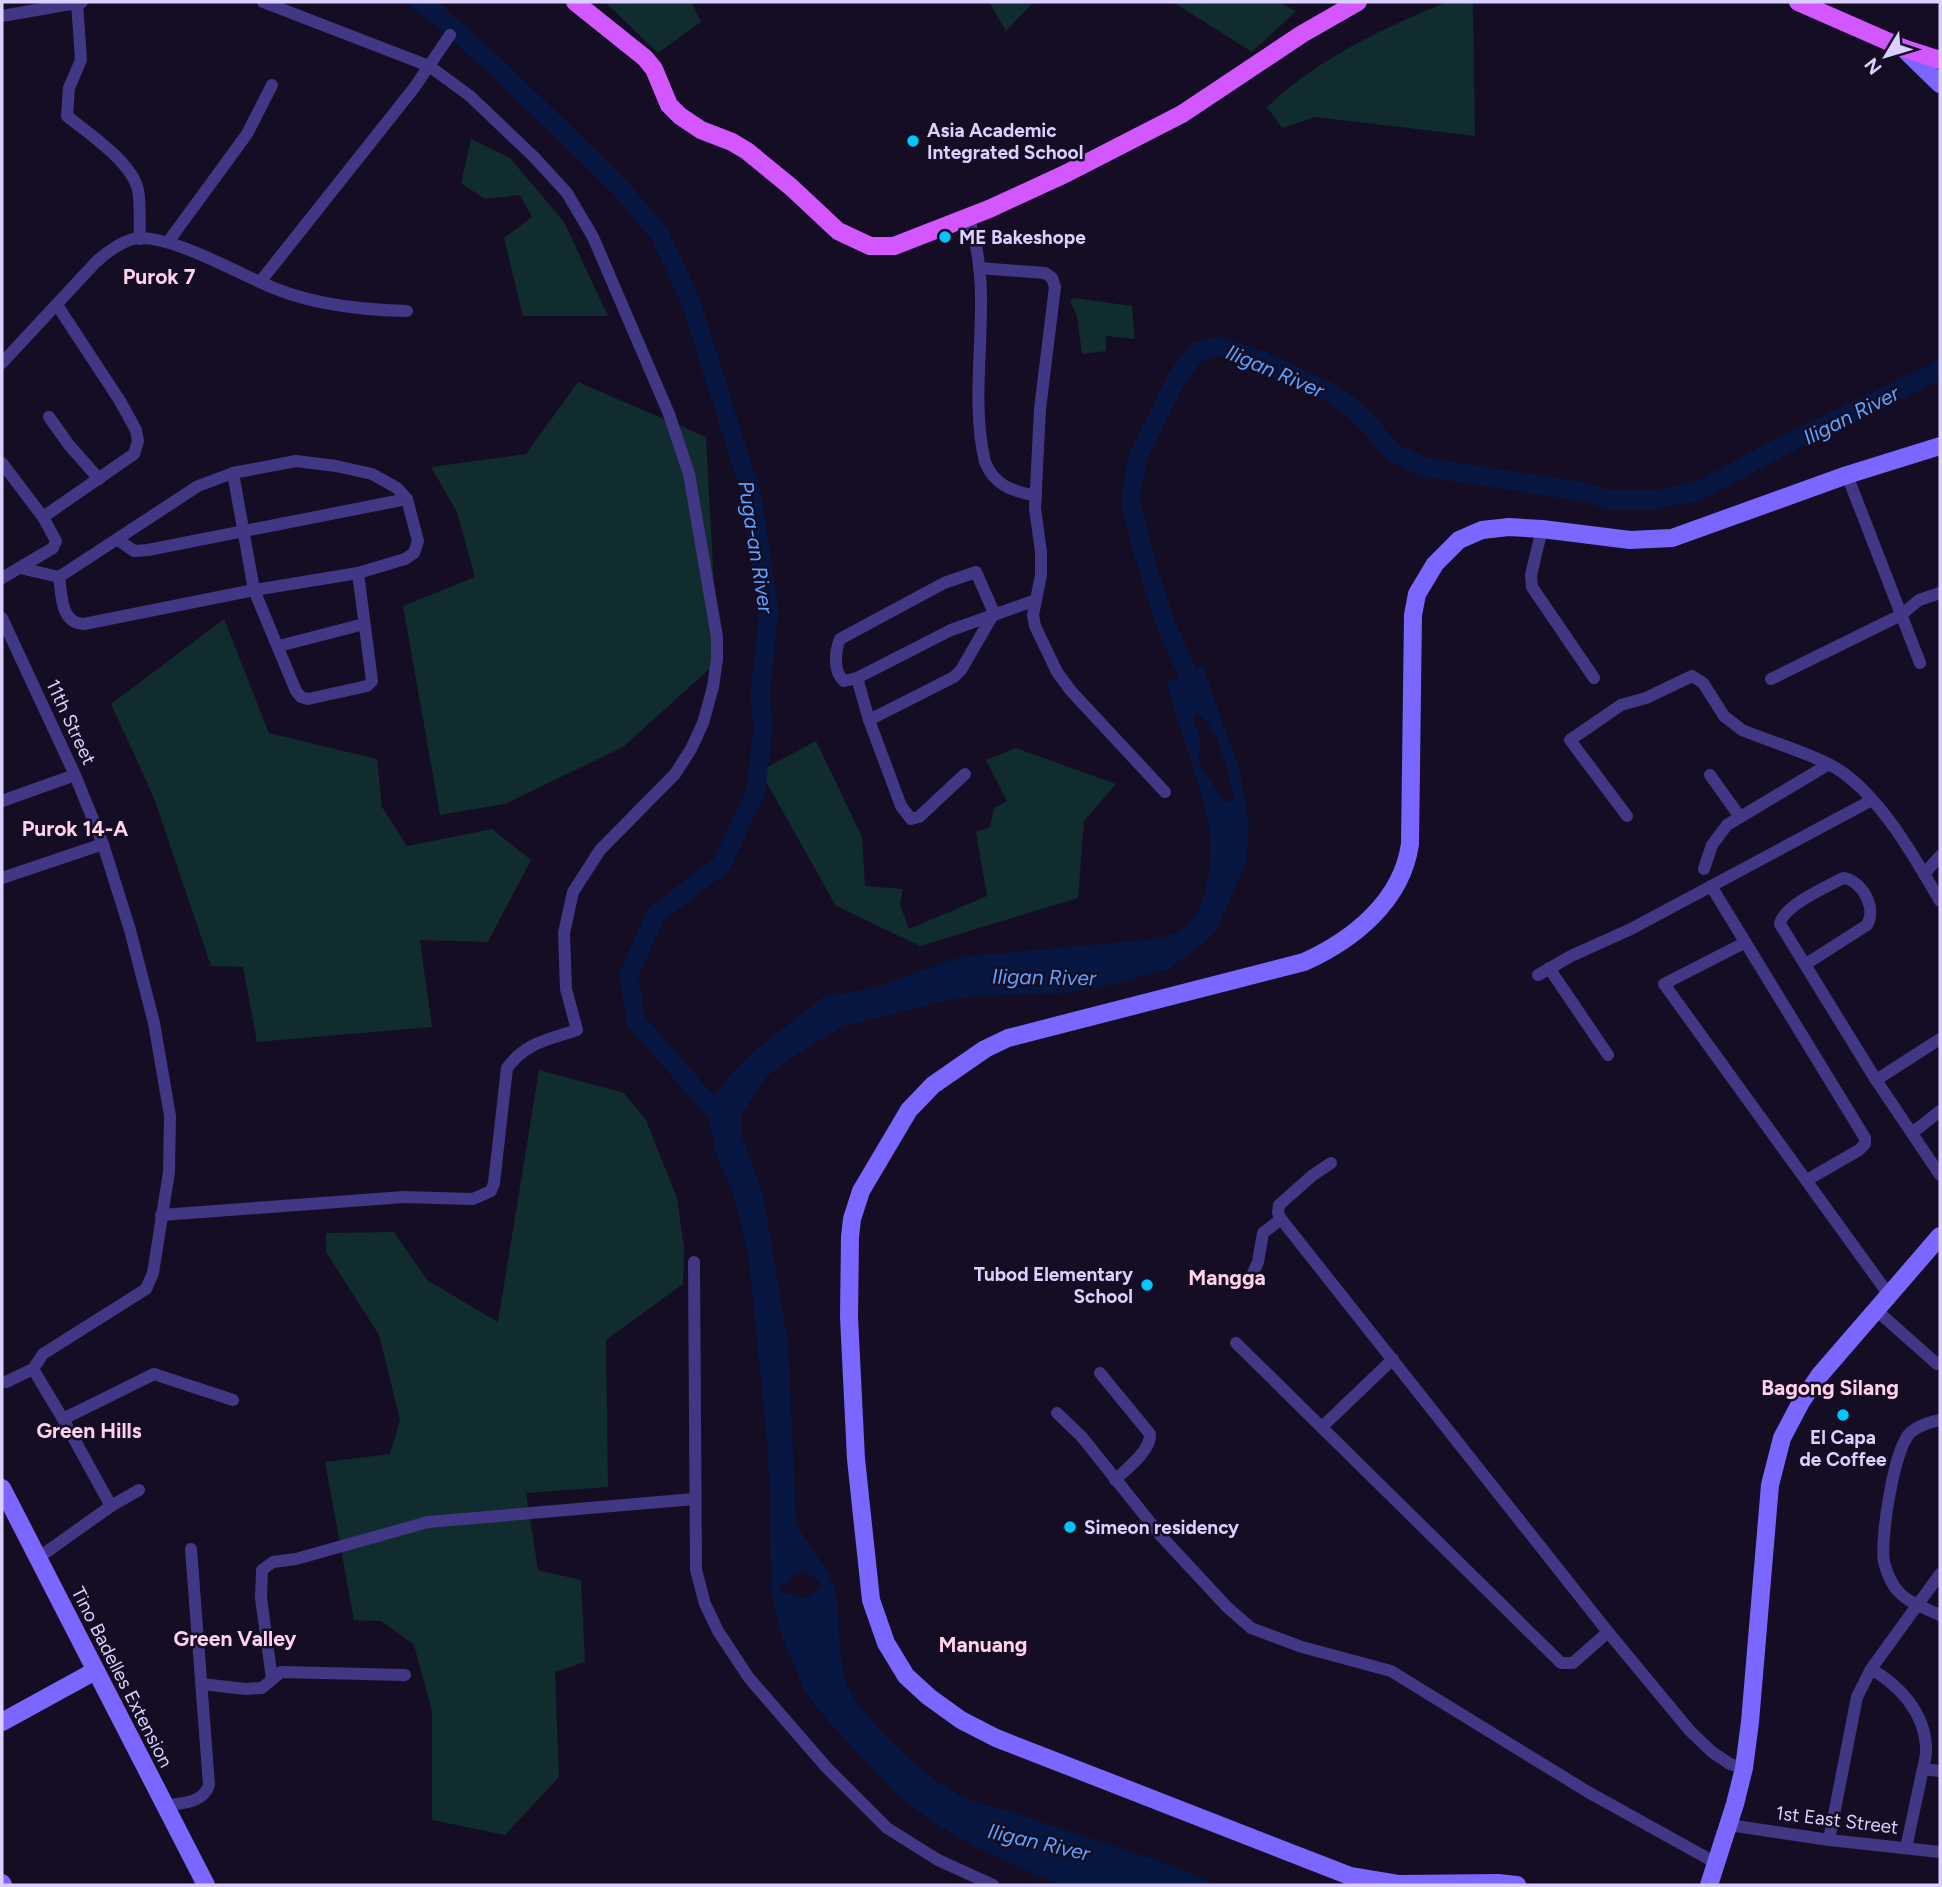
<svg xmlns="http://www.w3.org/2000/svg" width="1942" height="1887" font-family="Figtree,sans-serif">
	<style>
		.green { fill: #102c2e }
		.water { fill: #081742; fill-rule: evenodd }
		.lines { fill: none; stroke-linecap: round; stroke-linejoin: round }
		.river { stroke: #081742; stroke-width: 19 }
		.street { stroke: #423784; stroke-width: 12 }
		.secondary { stroke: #7b67ff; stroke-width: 18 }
		.primary { stroke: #d357ff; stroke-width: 18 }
		.poi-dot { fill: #00c7fb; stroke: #140d24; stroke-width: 2.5 }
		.labels { text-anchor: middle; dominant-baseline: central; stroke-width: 5; stroke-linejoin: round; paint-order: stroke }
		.poi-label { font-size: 19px; font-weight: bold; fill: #dbd0ff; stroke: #140d24; text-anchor: start }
		.street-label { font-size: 19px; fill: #dbd0ff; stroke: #140d24 }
		.neighbourhood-label { font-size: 21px; font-weight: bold; fill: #ffd2ea; stroke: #140d24 }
		.water-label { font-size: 21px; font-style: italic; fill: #5ea3ff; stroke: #140d24 }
	</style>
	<rect width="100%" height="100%" fill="#140d24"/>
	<g class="green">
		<polygon points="605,2 691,2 701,22 658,53"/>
		<polygon points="989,2 1034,2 1006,31"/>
		<polygon points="1173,2 1278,2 1296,11 1252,52"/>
		<path d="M 1447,2 L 1473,2 L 1475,136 L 1316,117 L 1282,128 L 1267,107 C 1317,59 1383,28 1447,2 Z"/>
		<polygon points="471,139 510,158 564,222 608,316 523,316 504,238 532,217 520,195 485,199 461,183"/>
		<polygon points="1075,298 1132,306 1135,339 1106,336 1106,351 1082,354 1077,316 1070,300"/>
		<polygon points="578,382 706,437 718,661 623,747 505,804 440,815 403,606 475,577 457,512 431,467 526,454"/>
		<polygon points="224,619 269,733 377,759 382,807 407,846 492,829 531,860 488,942 420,940 432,1027 257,1042 243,967 211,966 154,798 111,704"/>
		<polygon points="816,741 862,837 865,886 903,889 900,904 909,929 987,896 976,832 990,827 994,808 1007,801 986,760 1016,748 1116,784 1084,821 1078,898 920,946 836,906 760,771"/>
		<polygon points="539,1070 624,1093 646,1120 677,1198 684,1248 683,1284 606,1340 608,1487 526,1493 538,1570 581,1580 585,1662 555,1672 559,1777 505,1835 432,1820 432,1711 414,1645 381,1621 354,1620 325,1462 390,1454 400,1420 379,1335 326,1252 326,1233 394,1232 427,1280 498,1322"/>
	</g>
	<path class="water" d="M 1203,666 L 1239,769 L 1249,821 L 1247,859 L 1218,928 L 1204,943 L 1167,970 L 1106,986 L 1064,993 L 974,996 L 939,1002 L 844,1026 L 794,1056 L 770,1074 L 758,1088 L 741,1117 L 742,1136 L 763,1194 L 788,1343 L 796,1521 C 805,1545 828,1564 835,1590 C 843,1623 834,1663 852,1695 C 867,1722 928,1779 955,1793 C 975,1804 1000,1808 1021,1815 C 1087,1838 1154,1856 1217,1885 L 1060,1885 L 977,1848 L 931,1821 L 896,1794 L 822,1714 L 805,1691 L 778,1626 L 772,1595 L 768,1450 L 749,1261 L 741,1222 L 732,1190 L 716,1154 L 707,1114 L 711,1100 L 732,1073 L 757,1049 L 823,997 L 873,988 L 960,957 L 1156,939 C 1167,936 1181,933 1189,924 C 1207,906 1214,856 1210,832 C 1201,782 1180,732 1166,683 ZM 1196,714 C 1217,721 1228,773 1233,793 L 1234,797 L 1229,803 L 1221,799 L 1216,788 L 1201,769 L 1199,753 L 1201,740 L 1193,718 ZM 805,1572 L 820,1580 C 822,1591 811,1596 802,1598 L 781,1592 L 780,1586 L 791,1580 L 794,1573 Z"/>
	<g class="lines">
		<g class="river">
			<polyline points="419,2 435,12 503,73 622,189 660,235 691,302 752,497 769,612 760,694 763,726 756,791 721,865 655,915 629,975 636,1021 727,1125"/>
			<polyline points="1197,694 1166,625 1143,552 1130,499 1138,457 1178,376 1198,351 1218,346 1262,361 1327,391 1350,406 1368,423 1392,452 1424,467 1584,492 1610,500 1652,500 1699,491 1782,446 1940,370"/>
		</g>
		<g class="street">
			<path d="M 77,3 L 81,60 L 69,88 L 67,116 C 88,133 132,162 138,190 C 141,205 139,223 140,239"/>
			<polyline points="2,16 82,2"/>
			<path d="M 968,217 C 997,296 966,382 985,462 C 995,486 1012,491 1036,496"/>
			<polyline points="168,242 247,134 272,85"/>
			<polyline points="979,268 1045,273 1052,278 1055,287 1040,409 1035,508 1041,552 1041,575 1033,615 1035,626 1057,672 1071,691 1165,792"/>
			<path d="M 260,282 C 305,304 357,310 407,311"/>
			<path d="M 2,363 L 96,262 C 107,252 119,243 133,239 C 164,232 230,269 260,282 L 414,88 L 450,35"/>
			<polyline points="49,417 69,445 99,479"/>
			<polyline points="2,463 43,517 56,541 53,548 2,578"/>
			<polyline points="233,473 254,590 296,691 301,697 308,699 367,686 372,681 358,573"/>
			<polyline points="1847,475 1920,663"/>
			<polyline points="43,517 134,454 138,441 136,430 120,401 57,305"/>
			<polyline points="1542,529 1531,575 1532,587 1594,678"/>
			<polyline points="118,540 134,551 148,550 407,499"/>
			<path d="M 20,568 L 59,577 L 198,486 L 233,473 L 296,461 L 336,466 L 372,474 L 397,488 L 407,499 L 418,541 L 414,553 L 405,559 L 358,573 L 254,590 L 84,624 C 60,623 62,595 59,577"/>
			<polyline points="2,618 75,775 103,844 130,930 154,1023 170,1116 169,1172 153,1273 146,1289 43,1354 33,1369 6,1382"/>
			<polyline points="279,646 364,624"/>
			<path d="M 857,678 L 844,681 C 833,672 835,651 840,639 L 944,583 L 976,572 L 994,613 L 961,670 L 954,677 L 869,720"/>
			<polyline points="1771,679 1901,615 1919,600 1940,593"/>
			<polyline points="965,774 919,817 911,819 901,806 869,720 857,678 951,630 1036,600"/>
			<polyline points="1710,775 1740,817"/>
			<polyline points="2,801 75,775"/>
			<path d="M 1627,816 L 1570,740 L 1621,705 L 1646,698 L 1692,676 L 1703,683 L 1724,716 L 1742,730 C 1771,742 1819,756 1842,772 C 1883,801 1915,858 1940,901"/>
			<polyline points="1704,869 1712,845 1727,825 1829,764"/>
			<polyline points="1924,874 1940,856"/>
			<polyline points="2,878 103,844"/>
			<polyline points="1711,886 1865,1138 1865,1144 1859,1150 1807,1180"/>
			<polyline points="1744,943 1664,984 1889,1295"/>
			<path d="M 1806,964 L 1867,925 C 1877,908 1862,880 1843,878 C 1826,887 1783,906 1780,924 L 1876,1080 L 1940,1175"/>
			<polyline points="1549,968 1608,1055"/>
			<polyline points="1538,975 1571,956 1631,929 1872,800"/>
			<polyline points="1876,1080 1940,1039"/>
			<polyline points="1912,1133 1940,1111"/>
			<polyline points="1331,1163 1313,1175 1279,1205 1278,1213 1281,1219 1608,1632 1690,1731 1712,1752 1730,1764 1744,1768"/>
			<path d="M 161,1215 L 404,1197 L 473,1199 L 491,1191 L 494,1183 L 507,1068 C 526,1042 548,1040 577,1030 L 566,989 L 564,933 L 573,892 L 600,850 L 675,774 L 691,749 L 703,723 L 713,687 L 717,659 L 717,637 L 689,474 L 669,414 L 593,237 L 567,193 L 534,157 L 470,96 L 429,66 L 263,2"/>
			<polyline points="694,1262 696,1570 705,1604 718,1631 749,1678 827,1768 887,1828 938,1860 993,1885"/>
			<polyline points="1253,1273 1258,1262 1263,1233 1281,1219"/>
			<polyline points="1876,1310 1937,1364"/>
			<polyline points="1236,1343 1561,1663 1573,1663 1608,1632"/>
			<polyline points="33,1369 63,1419 111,1506"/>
			<path d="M 1100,1373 L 1150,1434 C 1151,1451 1126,1469 1115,1480"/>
			<polyline points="1057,1413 1082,1437 1161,1536 1227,1607 1251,1628 1302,1647 1391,1671 1588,1792 1716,1863"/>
			<polyline points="63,1419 154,1374 233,1400"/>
			<path d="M 1940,1420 C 1930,1422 1919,1425 1911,1432 C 1894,1446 1880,1540 1884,1562 C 1886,1571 1892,1585 1898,1591 C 1908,1603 1927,1609 1940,1615"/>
			<polyline points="1322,1427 1393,1359"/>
			<polyline points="38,1558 111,1506 139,1490"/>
			<path d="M 1871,1669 C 1899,1685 1924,1712 1926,1746 C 1927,1756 1923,1768 1921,1778 C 1916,1801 1911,1825 1906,1848"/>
			<polyline points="272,1679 261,1598 262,1570 273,1562 296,1559 428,1522 694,1499"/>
			<polyline points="202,1684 245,1689 262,1688 281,1672 405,1675"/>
			<polyline points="1923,1769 1940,1771"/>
			<path d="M 163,1806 C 180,1803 203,1804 209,1785 L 191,1549"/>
			<polyline points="1729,1825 1829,1840 1940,1852"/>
			<polyline points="1829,1840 1857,1697 1871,1669 1940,1574"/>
		</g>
		<g class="secondary">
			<polyline points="1903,48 1940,84"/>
			<polyline points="2,1488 206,1885"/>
			<polyline points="2,1722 95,1671"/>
			<polyline points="2,1883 3,1885"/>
			<path d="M 1517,1885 L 1498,1883 L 1398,1884 L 1350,1876 L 996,1738 L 961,1720 L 929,1697 L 906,1676 L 886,1643 L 871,1600 L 856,1459 L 849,1317 L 850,1237 L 852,1219 L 861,1191 L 909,1110 L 933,1085 L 985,1049 L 1008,1038 L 1304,962 C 1353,940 1402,901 1410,844 L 1413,615 L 1417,594 L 1435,564 L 1459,540 L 1482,530 L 1509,527 L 1542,529 L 1630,540 L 1672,538 L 1847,475 L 1940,446"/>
			<polyline points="1709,1885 1735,1804 1744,1768 1750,1722 1770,1485 1782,1438 1801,1402 1819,1376 1940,1236"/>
		</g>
		<g class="primary">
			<polyline points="575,2 645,58 654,69 669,105 680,116 701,130 732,142 747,151 791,187 838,231 870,246 894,246 989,209 1065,174 1182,114 1302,34 1358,2"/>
			<polyline points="1798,2 1903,48 1940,60"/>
		</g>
	</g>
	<g class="poi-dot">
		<circle cx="913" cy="141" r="7"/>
		<circle cx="945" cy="237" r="7"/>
		<circle cx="1147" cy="1285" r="7"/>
		<circle cx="1843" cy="1415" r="7"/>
		<circle cx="1070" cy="1527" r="7"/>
	</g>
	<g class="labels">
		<g class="poi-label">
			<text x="927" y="130">Asia Academic<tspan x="927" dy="22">Integrated School</tspan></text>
			<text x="959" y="237">ME Bakeshope</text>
			<text x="1133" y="1274" text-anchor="end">Tubod Elementary<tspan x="1133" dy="22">School</tspan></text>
			<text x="1843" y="1437" text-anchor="middle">El Capa<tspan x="1843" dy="22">de Coffee</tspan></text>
			<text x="1084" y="1527">Simeon residency</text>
		</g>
		<g class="street-label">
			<text transform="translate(71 722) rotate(65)">11th Street</text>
			<text transform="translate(122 1677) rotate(63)">Tino Badelles Extension</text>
			<text transform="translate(1837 1820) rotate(7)">1st East Street</text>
		</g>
		<g class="neighbourhood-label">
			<text x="159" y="276">Purok 7</text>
			<text x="75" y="828">Purok 14-A</text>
			<text x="1227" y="1277">Mangga</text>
			<text x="1830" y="1387">Bagong Silang</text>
			<text x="89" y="1430">Green Hills</text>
			<text x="235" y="1638">Green Valley</text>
			<text x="983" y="1644">Manuang</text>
		</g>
		<g class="water-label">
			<text transform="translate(1275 371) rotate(23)">Iligan River</text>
			<text transform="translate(1851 415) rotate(-27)">Iligan River</text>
			<text transform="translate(756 547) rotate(81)">Puga-an River</text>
			<text transform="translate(1044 977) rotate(1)">Iligan River</text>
			<text transform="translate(1039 1842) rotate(13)">Iligan River</text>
		</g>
	</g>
	<rect width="1942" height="1887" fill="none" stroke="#dbd0ff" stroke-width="7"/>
	<g transform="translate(1886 56) rotate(232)" stroke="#140d24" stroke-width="5" paint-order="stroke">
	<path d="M0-5L12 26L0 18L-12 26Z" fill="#dbd0ff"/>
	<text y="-10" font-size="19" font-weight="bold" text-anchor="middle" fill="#dbd0ff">N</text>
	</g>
</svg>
